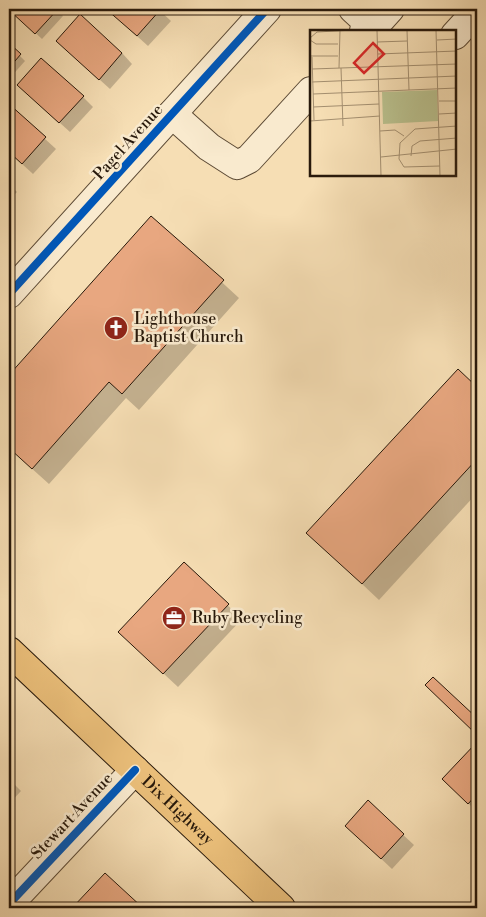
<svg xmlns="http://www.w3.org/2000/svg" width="486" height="917" font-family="'Libre Bodoni',serif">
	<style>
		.shadow { fill: #0003 }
		.building { fill: #e8a780; stroke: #28190b }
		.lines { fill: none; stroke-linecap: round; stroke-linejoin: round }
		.minor-casing { stroke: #5c4a35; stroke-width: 30 }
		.major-casing { stroke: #28190b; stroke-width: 30 }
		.minor { stroke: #f9eace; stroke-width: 28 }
		.major { stroke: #ebbf7a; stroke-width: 28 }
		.cycleway-casing { stroke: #f9eace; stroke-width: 11 }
		.cycleway { stroke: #0057b8; stroke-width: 8 }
		.labels { text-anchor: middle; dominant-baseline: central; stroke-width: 5; stroke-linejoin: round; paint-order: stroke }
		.street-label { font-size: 16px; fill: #28190b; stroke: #f9eace }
		.poi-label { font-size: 16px; fill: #28190b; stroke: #f9eace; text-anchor: start }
		.inset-road { fill: none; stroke: #a48f70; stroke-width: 1 }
		.view { fill: #d62828; fill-opacity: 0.15; stroke: #d62828; stroke-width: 2.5 }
		.inset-edge { fill: none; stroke: #28190b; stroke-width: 2.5 }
	</style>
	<rect width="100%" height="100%" fill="#f6deb4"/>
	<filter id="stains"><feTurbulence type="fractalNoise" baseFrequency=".004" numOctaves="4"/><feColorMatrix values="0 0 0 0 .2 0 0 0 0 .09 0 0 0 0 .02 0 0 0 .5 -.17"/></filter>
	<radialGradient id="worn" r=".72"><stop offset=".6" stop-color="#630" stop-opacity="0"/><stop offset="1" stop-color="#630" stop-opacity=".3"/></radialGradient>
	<g class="shadow">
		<polygon points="12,9 56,9 63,16 42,39 11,10"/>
		<polygon points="107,9 158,9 171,21 148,46"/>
		<polygon points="9,45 25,61 9,79"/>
		<polygon points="68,51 122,53 132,64 110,89"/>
		<polygon points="29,95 83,97 93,107 70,132"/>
		<polygon points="9,106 56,149 33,174 9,152"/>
		<polygon points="9,184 17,192 9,200"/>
		<polygon points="152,218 239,298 139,410 126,398 49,484 9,448 9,377"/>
		<polygon points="458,371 477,389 477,493 379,600 308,533"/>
		<polygon points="184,564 242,619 178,687 134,646"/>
		<polygon points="477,744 477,812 444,779"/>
		<polygon points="9,779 21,791 9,804"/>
		<polygon points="368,802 414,845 392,869 357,836"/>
		<polygon points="105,875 141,908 74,908"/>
	</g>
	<g class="building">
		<polygon points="11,9 58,9 35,34 9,10"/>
		<polygon points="106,9 161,9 137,36"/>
		<polygon points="80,14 122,53 99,80 56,41"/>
		<polygon points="9,43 21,54 9,68"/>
		<polygon points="41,58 84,96 59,123 17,85"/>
		<polygon points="9,104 46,137 22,164 9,152"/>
		<polygon points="151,216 224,280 122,394 109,382 32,469 9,448 9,375"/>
		<polygon points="458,369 477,387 477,459 362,584 306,533"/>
		<polygon points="184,562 229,604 163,674 118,632"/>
		<polygon points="433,677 477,718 477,735 425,685"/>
		<polygon points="477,742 477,794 468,804 442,779"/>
		<polygon points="368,800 404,834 381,859 345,826"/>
		<polygon points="105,873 143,908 72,908"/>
	</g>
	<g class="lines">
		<g class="minor-casing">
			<g id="minor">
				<polyline points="353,9 366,21 364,31"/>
				<polyline points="381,19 390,9"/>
				<polyline points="455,35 477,11"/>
				<polyline points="172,114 209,147 237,165 249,159 311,91"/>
				<polyline points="9,294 267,9"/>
				<polyline points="9,904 135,770"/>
			</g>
		</g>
		<g class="major-casing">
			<g id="major">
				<path id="s1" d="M 9,651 L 281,908"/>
			</g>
		</g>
		<use href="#minor" class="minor"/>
		<use href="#major" class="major"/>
		<g class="cycleway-casing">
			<g id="cycleway">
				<polyline points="9,294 267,9"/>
				<polyline points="9,904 135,770"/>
			</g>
		</g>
		<use href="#cycleway" class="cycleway"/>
	</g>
	<defs>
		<g id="church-disc" transform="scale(1.25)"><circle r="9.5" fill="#8f2418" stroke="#f9eace"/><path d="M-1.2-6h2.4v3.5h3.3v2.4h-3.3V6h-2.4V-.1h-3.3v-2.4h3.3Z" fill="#fff"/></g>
		<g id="office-disc" transform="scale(1.25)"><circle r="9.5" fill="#8f2418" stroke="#f9eace"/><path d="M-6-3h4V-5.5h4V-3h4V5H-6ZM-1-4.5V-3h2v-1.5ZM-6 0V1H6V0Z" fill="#fff"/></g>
	</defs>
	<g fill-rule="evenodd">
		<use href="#church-disc" x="116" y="328"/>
		<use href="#office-disc" x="174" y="618"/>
	</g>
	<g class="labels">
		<g class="street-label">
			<text transform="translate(128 142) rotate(-48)">Pagel Avenue</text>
			<text stroke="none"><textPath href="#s1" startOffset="232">Dix Highway</textPath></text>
			<text transform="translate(72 816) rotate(-47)">Stewart Avenue</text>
		</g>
		<g class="poi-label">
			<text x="134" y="319">Lighthouse<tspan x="134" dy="18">Baptist Church</tspan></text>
			<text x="192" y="618">Ruby Recycling</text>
		</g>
	</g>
	<g transform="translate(310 30)">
		<rect width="146" height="146" fill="#f6deb4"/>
		<path d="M 127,60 L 128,91 L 73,94 L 72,62 Z" fill="#bac28f"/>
		<path class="inset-road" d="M 67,0 L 71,146M 97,0 L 99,60M 126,0 L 130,146M 0,8 L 7,2 L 44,0M 0,10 L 6,14 L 28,14M 127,10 L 147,9M 67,12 L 97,11M 68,24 L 147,21M 0,26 L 28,26M 2,27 L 4,90M 29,38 L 30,0M 31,38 L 33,96M 2,39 L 147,34M 2,52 L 147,46M 3,64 L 147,58M 129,71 L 147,71M 3,77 L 69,74M 129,84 L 147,83M 0,91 L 70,86M 70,101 L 85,100 L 94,106M 101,126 L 102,116 L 110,111 L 147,108M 71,127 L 147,119M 130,136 L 94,137 L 89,129 L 90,113 L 105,99 L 147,96"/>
		<path class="view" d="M 63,13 L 74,24 L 54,43 L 44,33 Z"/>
		<rect width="146" height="146" class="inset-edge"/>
	</g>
	<rect width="486" height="917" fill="none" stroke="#f6deb4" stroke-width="30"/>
	<rect x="10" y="10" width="466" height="897" fill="none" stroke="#28190b" stroke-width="2.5"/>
	<rect x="15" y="15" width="456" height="887" fill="none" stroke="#28190b"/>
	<rect width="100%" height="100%" filter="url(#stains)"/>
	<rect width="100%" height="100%" fill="url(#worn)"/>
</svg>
